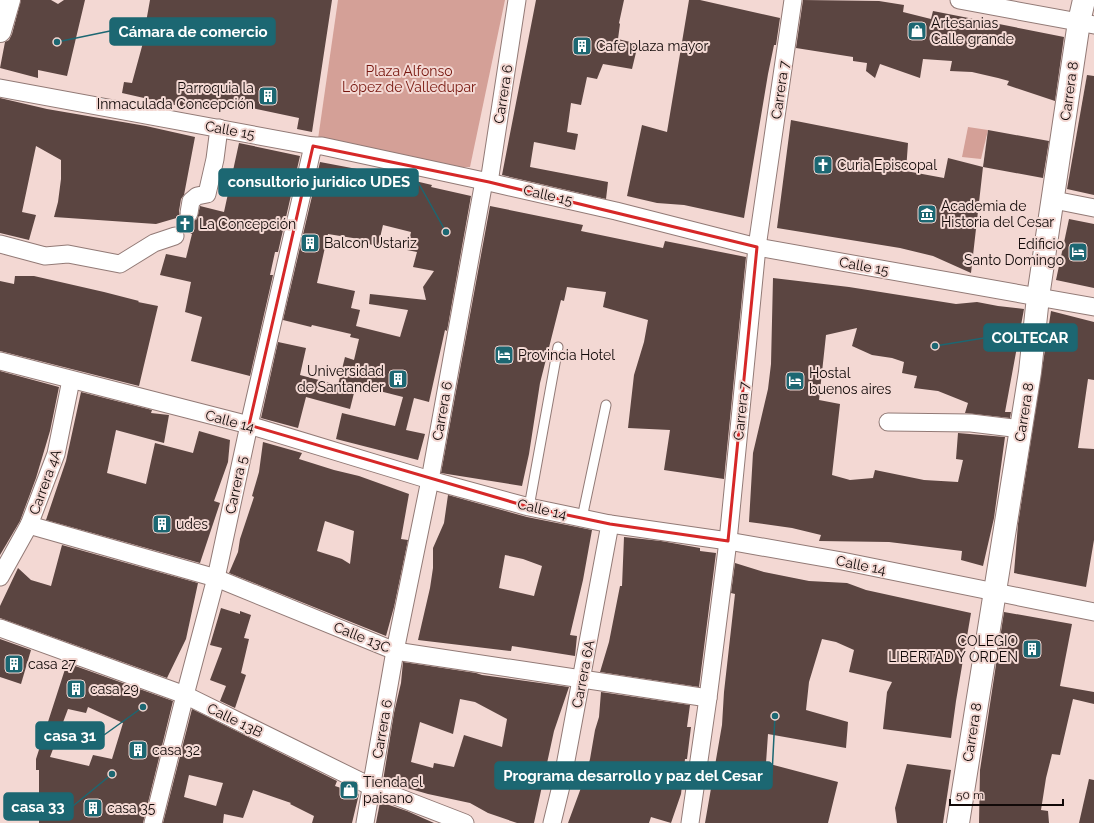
<svg xmlns="http://www.w3.org/2000/svg" width="1094" height="823" font-family="Raleway,sans-serif">
	<style>
		.green { fill: #d4a097 }
		.building { fill: #5b4541; fill-rule: evenodd }
		.lines { fill: none; stroke-linecap: round; stroke-linejoin: round }
		.lane-casing { stroke: #927a76; stroke-width: 11 }
		.street-casing { stroke: #927a76; stroke-width: 19 }
		.secondary-casing { stroke: #927a76; stroke-width: 24 }
		.lane { stroke: #fff; stroke-width: 9 }
		.street { stroke: #fff; stroke-width: 17 }
		.secondary { stroke: #fff; stroke-width: 22 }
		.marked { fill: none; stroke: #d62828; stroke-width: 3; stroke-linejoin: round }
		.labels { text-anchor: middle; dominant-baseline: central; stroke-width: 4; stroke-linejoin: round; paint-order: stroke }
		.poi-label { font-size: 14px; fill: #110908; stroke: #f3d8d3; text-anchor: start }
		.park-label { font-size: 14px; fill: #76150d; stroke: #f3d8d3 }
		.street-label { font-size: 14px; fill: #110908; stroke: #f3d8d3 }
		.leader { fill: none; stroke: #1c6772; stroke-width: 1.5 }
		.callout-dot { fill: #1c6772; stroke: #f3d8d3; stroke-width: 1.5 }
		.callout { fill: #1c6772; stroke: #1c6772; stroke-width: 1.5 }
		.callout-label { font-size: 15px; text-anchor: middle; font-weight: bold; fill: #fff }
	</style>
	<rect width="100%" height="100%" fill="#f3d8d3"/>
	<g class="green">
		<polygon points="338,0 505,0 470,167 458,167 318,139"/>
		<polygon points="968,127 988,130 981,159 962,157"/>
	</g>
	<g class="building">
		<polygon points="21,0 51,0 58,4 64,0 85,0 67,76 38,70 38,78 0,68 5,42 9,40 12,34"/>
		<polygon points="150,0 332,0 312,132 297,129 299,118 218,101 216,110 197,106 197,110 122,93 124,82 132,83 144,39 143,39"/>
		<polygon points="536,0 624,0 619,23 620,24 618,39 638,44 632,69 603,64 597,79 587,77 581,105 571,103 567,132 578,134 575,150 534,142 530,167 608,182 606,199 502,175"/>
		<polygon points="689,0 700,0 780,18 776,45 774,45 768,74 744,218 684,205 657,203 627,196 642,125 667,132"/>
		<polygon points="803,0 879,1 904,5 903,12 931,19 933,11 1064,37 1055,101 1007,85 1009,81 998,78 972,72 950,71 952,61 923,59 920,78 880,64 875,78 866,71 867,63 853,61 853,57 796,48"/>
		<polygon points="1087,75 1094,76 1094,195 1067,189"/>
		<polygon points="0,98 47,109 146,126 195,137 184,195 181,199 179,211 180,217 156,224 54,217 58,202 61,179 61,160 36,146 22,212 36,215 29,240 0,233"/>
		<polygon points="791,120 908,143 906,171 944,178 948,158 983,167 971,273 933,256 900,248 777,228"/>
		<polygon points="988,130 1049,141 1043,178 983,167"/>
		<polygon points="239,143 300,156 278,252 275,252 270,275 273,275 250,376 191,361 202,317 185,312 191,282 160,275 166,254 186,258 192,234 190,233 192,222 197,219 200,206 224,212"/>
		<path d="M 320,162 L 394,176 L 432,185 L 431,187 L 471,196 L 447,331 L 445,330 L 429,402 L 414,398 L 406,430 L 425,434 L 418,460 L 336,439 L 342,413 L 395,426 L 403,397 L 356,385 L 350,409 L 306,397 L 298,428 L 261,418 L 278,342 L 306,348 L 300,375 L 338,385 L 345,357 L 354,360 L 359,339 L 350,337 L 351,334 L 312,325 L 311,327 L 283,320 ZM 383,225 L 411,232 L 407,250 L 417,252 L 413,267 L 434,271 L 423,287 L 426,300 L 370,294 L 369,304 L 408,310 L 400,337 L 356,326 L 360,310 L 351,308 L 355,291 L 317,283 L 328,234 L 359,239 L 359,242 L 378,246 Z"/>
		<polygon points="490,206 583,225 581,231 663,248 665,241 746,257 724,479 664,470 670,430 628,428 634,375 644,342 648,320 603,307 606,292 567,287 564,301 561,300 540,383 529,454 522,486 441,473"/>
		<polygon points="1069,219 1094,224 1094,288 1056,280"/>
		<polygon points="15,276 34,276 104,292 139,301 138,302 158,306 139,386 0,351 0,281 14,284"/>
		<polygon points="773,278 849,287 956,304 977,302 998,306 1024,309 1005,412 1011,412 1010,418 965,413 968,403 938,391 914,388 917,376 902,373 904,362 892,358 872,355 852,346 857,328 826,335 819,400 840,404 832,475 850,480 873,478 875,470 924,480 958,482 963,460 956,459 958,433 1005,437 994,518 983,566 961,560 962,551 889,542 819,541 821,535 792,528 749,522 753,453 768,389 771,364"/>
		<polygon points="1051,311 1094,322 1094,380 1088,379 1078,448 1094,449 1094,540 1086,587 1014,573 1018,524"/>
		<polygon points="0,371 59,387 50,431 36,478 20,521 0,555"/>
		<polygon points="81,392 152,410 151,413 169,415 164,443 116,430 107,473 146,484 155,443 193,453 199,431 230,440 228,462 214,501 220,503 200,563 46,520 66,461"/>
		<path d="M 263,442 L 302,453 L 299,459 L 334,470 L 359,476 L 409,494 L 401,539 L 408,540 L 394,607 L 386,636 L 229,573 L 238,552 L 240,539 L 254,497 L 252,496 L 259,472 ZM 325,521 L 354,531 L 350,564 L 342,559 L 317,551 Z"/>
		<path d="M 448,495 L 527,517 L 592,530 L 583,580 L 570,635 L 577,636 L 575,656 L 512,646 L 511,651 L 418,640 L 430,588 L 433,568 L 433,548 L 444,523 ZM 505,555 L 523,559 L 542,566 L 534,596 L 499,588 Z"/>
		<polygon points="624,537 661,541 700,548 700,551 716,553 699,687 600,672 609,642 620,586 622,586"/>
		<polygon points="62,545 198,583 186,639 167,678 0,618 0,606 18,568 31,580 51,586"/>
		<polygon points="735,563 764,572 809,581 847,583 866,590 971,613 956,701 951,738 883,729 887,692 892,682 849,672 854,650 836,642 822,639 809,682 806,710 848,722 846,748 768,734 766,763 838,782 828,823 705,823 722,725 724,692 735,594 731,593"/>
		<polygon points="221,608 240,614 240,611 251,615 244,638 249,639 241,673 246,675 235,708 220,701 226,686 210,680 222,648 210,645"/>
		<polygon points="1004,612 1072,624 1060,686 1094,692 1094,704 1073,699 1060,755 1052,754 1046,778 1041,810 1048,811 1049,823 979,823 980,770"/>
		<polygon points="0,639 31,650 21,684 0,677"/>
		<path d="M 403,662 L 476,673 L 482,675 L 569,687 L 554,731 L 534,823 L 517,823 L 488,813 L 470,803 L 428,794 L 383,781 L 394,713 L 401,683 ZM 460,699 L 475,702 L 507,719 L 502,747 L 464,735 L 454,767 L 434,763 L 433,768 L 411,762 L 420,722 L 453,734 Z"/>
		<path d="M 67,663 L 173,701 L 143,823 L 39,823 L 39,770 L 36,770 L 36,759 ZM 88,707 L 123,723 L 112,759 L 93,755 L 89,766 L 50,757 L 68,709 L 86,713 Z"/>
		<polygon points="601,692 690,705 687,727 691,727 687,759 685,759 681,794 671,823 651,817 649,823 568,823 585,777 590,759 595,730 599,717"/>
		<path d="M 192,709 L 337,781 L 335,786 L 359,794 L 352,823 L 312,823 L 314,816 L 290,804 L 291,803 L 253,790 L 243,818 L 224,814 L 223,823 L 163,823 ZM 189,775 L 223,783 L 216,806 L 184,797 Z"/>
		<polygon points="907,764 951,770 943,823 897,823 895,808"/>
		<polygon points="1089,779 1094,780 1094,823 1079,823"/>
		<polygon points="380,802 407,811 434,823 376,823"/>
	</g>
	<g class="lines">
		<g class="lane-casing">
			<g id="lane">
				<polyline points="529,507 558,347"/>
				<polyline points="582,518 606,405"/>
			</g>
		</g>
		<g class="street-casing">
			<g id="street">
				<polyline points="959,0 1094,25"/>
				<polyline points="0,88 313,146 322,146 484,181 616,211 757,247 1094,307"/>
				<polyline points="1054,200 1094,208"/>
				<polyline points="189,213 191,201 197,196 207,194 215,159 219,128"/>
				<polyline points="0,244 45,256 68,254 120,264 154,243 175,236"/>
				<polyline points="0,361 249,425 430,480 529,507 610,524 728,541 842,561 1094,612"/>
				<polyline points="888,422 971,423 1021,429"/>
				<polyline points="29,525 216,578 395,651 708,698"/>
				<polyline points="0,577 29,525 56,454 71,380"/>
				<polyline points="0,628 185,695 372,787 465,823"/>
				<polyline points="153,823 185,695 216,578 249,425 313,146"/>
				<polyline points="365,823 395,651 430,480 484,181 490,176 517,0"/>
				<polyline points="552,823 562,782 610,524"/>
				<polyline points="690,823 708,698 728,541 757,247 793,0"/>
			</g>
		</g>
		<g class="secondary-casing">
			<g id="secondary">
				<polyline points="0,31 9,0"/>
				<polyline points="958,823 1030,372 1038,297 1079,22 1084,0"/>
			</g>
		</g>
		<use href="#lane" class="lane"/>
		<use href="#street" class="street"/>
		<use href="#secondary" class="secondary"/>
	</g>
	<path class="marked" d="M 313,146 L 489,182 L 757,247 L 728,541 L 610,524 L 529,507 L 249,425 Z"/>
	<defs>
		<g id="shop-square" transform="scale(1)"><rect x="-9" y="-9" width="18" height="18" rx="4" fill="#1c6772" stroke="#f3d8d3"/><path d="M-5-2.5h2.3a2.7 3.5 0 0 1 5.4 0H5L5.5 6h-11ZM-1.5-2.5h3a1.5 2.3 0 0 0-3 0Z" fill="#fff"/></g>
		<g id="building-square" transform="scale(1)"><rect x="-9" y="-9" width="18" height="18" rx="4" fill="#1c6772" stroke="#f3d8d3"/><path d="M-4-6H4V6H1V3H-1V6H-4ZM-2.5-4.3h1.7v1.8h-1.7ZM.8-4.3h1.7v1.8H.8ZM-2.5-1h1.7V.8h-1.7ZM.8-1h1.7V.8H.8Z" fill="#fff"/></g>
		<g id="church-square" transform="scale(1)"><rect x="-9" y="-9" width="18" height="18" rx="4" fill="#1c6772" stroke="#f3d8d3"/><path d="M-1.2-6h2.4v3.5h3.3v2.4h-3.3V6h-2.4V-.1h-3.3v-2.4h3.3Z" fill="#fff"/></g>
		<g id="museum-square" transform="scale(1)"><rect x="-9" y="-9" width="18" height="18" rx="4" fill="#1c6772" stroke="#f3d8d3"/><path d="M0-6L6-3V-2H-6V-3ZM-5-1h2V3h-2ZM-1-1h2V3h-2ZM3-1h2V3H3ZM-6 4H6V6H-6Z" fill="#fff"/></g>
		<g id="hotel-square" transform="scale(1)"><rect x="-9" y="-9" width="18" height="18" rx="4" fill="#1c6772" stroke="#f3d8d3"/><path d="M-6-4.5h1.5V1H6V5H4.5V3h-9V5H-6ZM-4 0a1.8 1.8 0 1 1 3.6 0ZM.5 0V-2.5h3Q6-2.5 6 0Z" fill="#fff"/></g>
	</defs>
	<g fill-rule="evenodd">
		<use href="#shop-square" x="917" y="31"/>
		<use href="#building-square" x="582" y="46"/>
		<use href="#building-square" x="268" y="96"/>
		<use href="#church-square" x="823" y="165"/>
		<use href="#museum-square" x="927" y="214"/>
		<use href="#church-square" x="185" y="224"/>
		<use href="#building-square" x="310" y="243"/>
		<use href="#hotel-square" x="1078" y="252"/>
		<use href="#hotel-square" x="504" y="355"/>
		<use href="#building-square" x="398" y="379"/>
		<use href="#hotel-square" x="795" y="381"/>
		<use href="#building-square" x="162" y="524"/>
		<use href="#building-square" x="1032" y="649"/>
		<use href="#building-square" x="14" y="664"/>
		<use href="#building-square" x="76" y="689"/>
		<use href="#building-square" x="138" y="750"/>
		<use href="#shop-square" x="349" y="790"/>
		<use href="#building-square" x="93" y="808"/>
	</g>
	<g class="labels">
		<g class="poi-label">
			<text x="931" y="23">Artesanias<tspan x="931" dy="16">Calle grande</tspan></text>
			<text x="596" y="46">Cafe plaza mayor</text>
			<text x="254" y="88" text-anchor="end">Parroquia la<tspan x="254" dy="16">Inmaculada Concepción</tspan></text>
			<text x="837" y="165">Curia Episcopal</text>
			<text x="941" y="206">Academia de<tspan x="941" dy="16">Historia del Cesar</tspan></text>
			<text x="199" y="224">La Concepción</text>
			<text x="324" y="243">Balcon Ustariz</text>
			<text x="1064" y="244" text-anchor="end">Edificio<tspan x="1064" dy="16">Santo Domingo</tspan></text>
			<text x="518" y="355">Provincia Hotel</text>
			<text x="384" y="371" text-anchor="end">Universidad<tspan x="384" dy="16">de Santander</tspan></text>
			<text x="809" y="373">Hostal<tspan x="809" dy="16">buenos aires</tspan></text>
			<text x="176" y="524">udes</text>
			<text x="1018" y="641" text-anchor="end">COLEGIO<tspan x="1018" dy="16">LIBERTAD Y ORDEN</tspan></text>
			<text x="28" y="664">casa 27</text>
			<text x="90" y="689">casa 29</text>
			<text x="152" y="750">casa 32</text>
			<text x="363" y="782">Tienda el<tspan x="363" dy="16">paisano</tspan></text>
			<text x="107" y="808">casa 35</text>
		</g>
		<g class="park-label">
			<text x="409" y="71">Plaza Alfonso<tspan x="409" dy="16">López de Valledupar</tspan></text>
		</g>
		<g class="street-label">
			<text transform="translate(780 90) rotate(-82)">Carrera 7</text>
			<text transform="translate(1069 91) rotate(-82)">Carrera 8</text>
			<text transform="translate(503 94) rotate(-81)">Carrera 6</text>
			<text transform="translate(230 130) rotate(10)">Calle 15</text>
			<text transform="translate(548 195) rotate(13)">Calle 15</text>
			<text transform="translate(864 266) rotate(10)">Calle 15</text>
			<text transform="translate(442 411) rotate(-80)">Carrera 6</text>
			<text transform="translate(741 411) rotate(-84)">Carrera 7</text>
			<text transform="translate(1024 412) rotate(-81)">Carrera 8</text>
			<text transform="translate(230 421) rotate(15)">Calle 14</text>
			<text transform="translate(45 482) rotate(-70)">Carrera 4A</text>
			<text transform="translate(236 485) rotate(-78)">Carrera 5</text>
			<text transform="translate(542 509) rotate(13)">Calle 14</text>
			<text transform="translate(861 565) rotate(11)">Calle 14</text>
			<text transform="translate(362 637) rotate(22)">Calle 13C</text>
			<text transform="translate(583 674) rotate(-79)">Carrera 6A</text>
			<text transform="translate(235 720) rotate(26)">Calle 13B</text>
			<text transform="translate(382 729) rotate(-80)">Carrera 6</text>
			<text transform="translate(972 732) rotate(-81)">Carrera 8</text>
		</g>
	</g>
	<path class="leader" d="M57 42L110 31M446 232L418 182M935 346L984 338M143 707L104 735M775 716L772 775M112 774L73 806"/>
	<g class="callout-dot">
		<circle cx="57" cy="42" r="4"/>
		<circle cx="446" cy="232" r="4"/>
		<circle cx="935" cy="346" r="4"/>
		<circle cx="143" cy="707" r="4"/>
		<circle cx="775" cy="716" r="4"/>
		<circle cx="112" cy="774" r="4"/>
	</g>
	<g class="callout">
		<rect x="110" y="18" width="165" height="27" rx="4"/>
		<rect x="219" y="169" width="199" height="27" rx="4"/>
		<rect x="984" y="324" width="93" height="27" rx="4"/>
		<rect x="36" y="722" width="68" height="27" rx="4"/>
		<rect x="495" y="762" width="277" height="27" rx="4"/>
		<rect x="4" y="793" width="69" height="27" rx="4"/>
	</g>
	<g class="callout-label">
		<text x="193" y="37">Cámara de comercio</text>
		<text x="319" y="187">consultorio juridico UDES</text>
		<text x="1030" y="343">COLTECAR</text>
		<text x="70" y="741">casa 31</text>
		<text x="633" y="781">Programa desarrollo y paz del Cesar</text>
		<text x="38" y="812">casa 33</text>
	</g>
	<path d="M950 799v6h113v-6" fill="none" stroke="#110908" stroke-width="2"/>
	<text x="956" y="799" font-size="12" fill="#110908" stroke="#f3d8d3" stroke-width="3" paint-order="stroke">50 m</text>
</svg>
